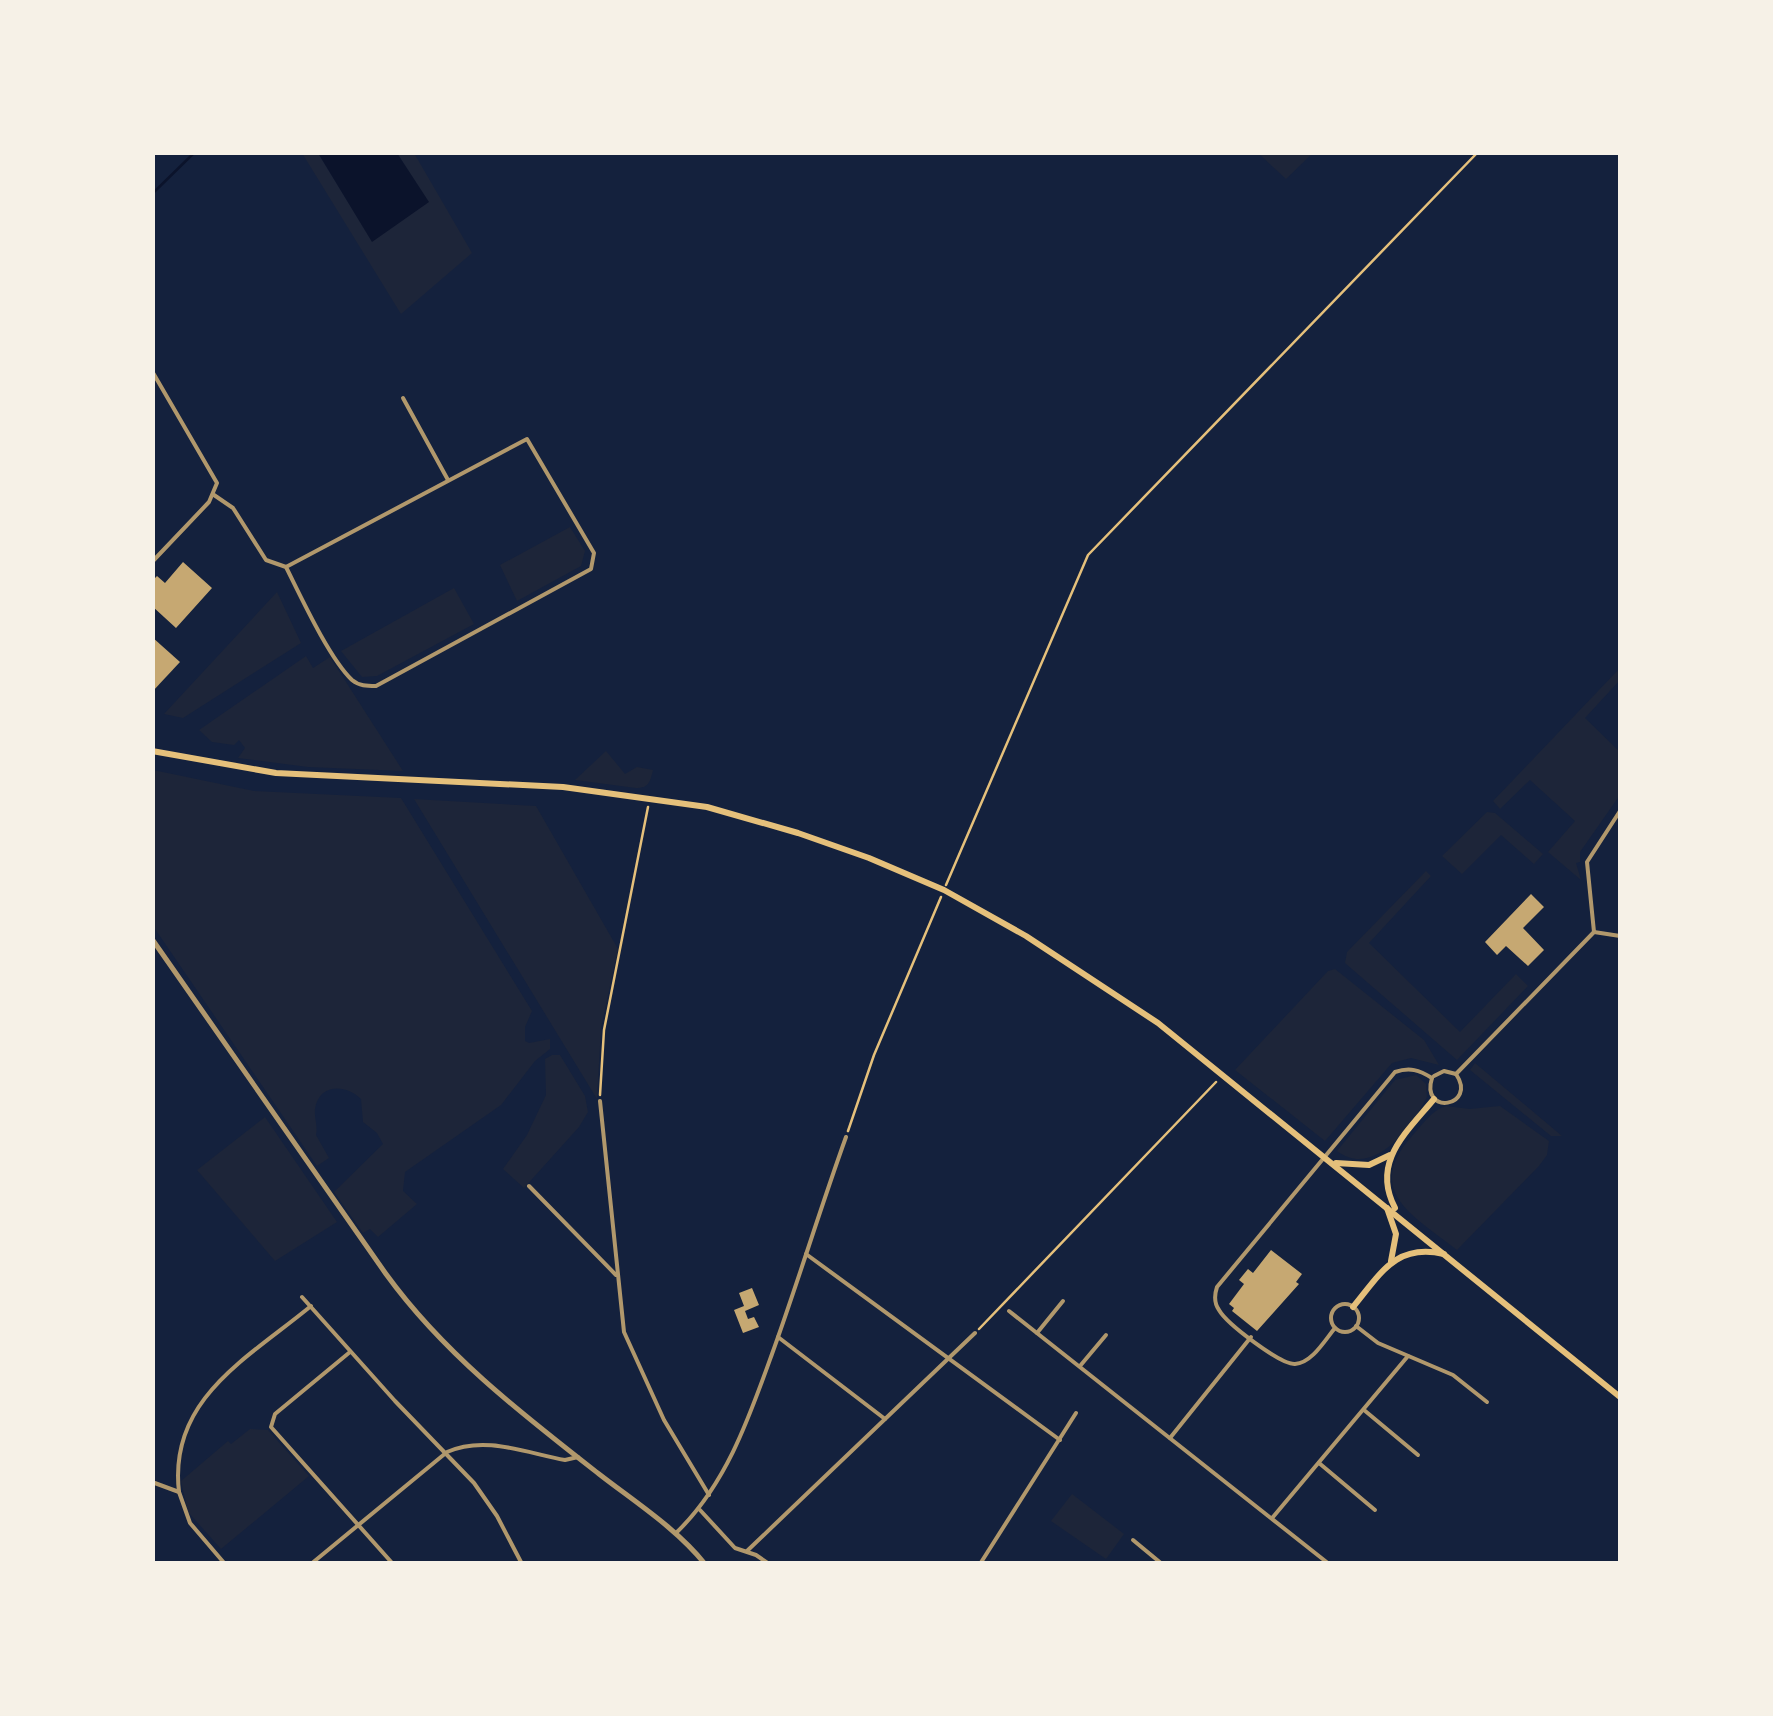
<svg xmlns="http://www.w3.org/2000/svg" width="1773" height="1716" font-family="'Titillium Web',sans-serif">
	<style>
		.green { fill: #1d2539 }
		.water { fill: #0b132b }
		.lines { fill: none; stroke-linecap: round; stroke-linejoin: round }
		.stream { stroke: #0b132b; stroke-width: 2.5 }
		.building { fill: #c6a872 }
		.path { stroke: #e5c07b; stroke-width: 2.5 }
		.minor { stroke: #b1986c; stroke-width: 4 }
		.tertiary { stroke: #b1986c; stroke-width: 5 }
		.secondary { stroke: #e5c07b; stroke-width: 6 }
	</style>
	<rect width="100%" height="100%" fill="#14213d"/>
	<g class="green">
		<polygon points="302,153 318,153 372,241 428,202 397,153 414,153 472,253 401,314"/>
		<polygon points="1258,153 1313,153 1286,179"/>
		<polygon points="570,527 585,551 581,566 517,601 500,565"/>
		<polygon points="454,588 474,624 377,676 362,677 341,651"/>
		<polygon points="277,592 301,643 183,718 164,714"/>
		<polygon points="306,656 313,668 330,657 403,771 308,767 238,758 245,748 239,740 234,745 212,742 199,730"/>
		<polygon points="1620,668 1620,680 1585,718 1620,752 1620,795 1580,852 1580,862 1576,863 1581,880 1548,852 1575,821 1530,780 1500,809 1493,801"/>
		<path d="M 606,751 L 625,774 L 637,767 L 653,770 C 650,782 649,788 636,788 L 575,780 Z"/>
		<path d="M 153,770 L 254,791 L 401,798 L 532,1011 L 525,1027 L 525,1041 L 529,1043 L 550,1039 L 550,1049 L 535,1061 L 501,1105 L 405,1172 L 403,1191 L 417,1204 L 378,1237 L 370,1229 L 363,1233 L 334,1192 L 383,1144 L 377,1133 L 363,1122 L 361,1099 C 346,1084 319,1083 315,1109 C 314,1119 318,1125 316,1135 L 329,1158 L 317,1166 L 153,926 Z"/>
		<polygon points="414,799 536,806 618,949 601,1028 597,1099"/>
		<polygon points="1487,812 1495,813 1543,854 1534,864 1501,835 1462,874 1442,856"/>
		<polygon points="1426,871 1431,876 1369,943 1460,1032 1516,974 1528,986 1457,1060 1345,963 1347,952"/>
		<polygon points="1335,969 1424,1040 1439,1065 1411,1058 1392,1063 1325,1141 1235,1070 1328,971"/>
		<polygon points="552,1055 560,1055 585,1096 588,1112 579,1127 524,1188 503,1169 527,1135 546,1095 545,1059"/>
		<polygon points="1475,1063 1562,1136 1551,1136 1470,1070"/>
		<path d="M 1416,1075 L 1426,1084 L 1427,1097 C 1411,1127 1374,1179 1337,1151 L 1395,1080 Z"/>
		<path d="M 1446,1106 L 1470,1109 L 1500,1106 L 1549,1141 L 1547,1155 L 1539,1166 L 1457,1250 C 1416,1217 1362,1192 1412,1136 C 1422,1125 1432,1110 1446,1106 Z"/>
		<polygon points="265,1117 337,1222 275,1261 197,1170"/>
		<polygon points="250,1429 268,1430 309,1476 221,1549 188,1512 181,1481 228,1441 231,1444"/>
		<polygon points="1072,1494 1124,1534 1106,1559 1051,1521"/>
	</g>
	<polygon class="water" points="318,153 397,153 429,202 372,242"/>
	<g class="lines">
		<polyline class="stream" points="152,194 195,152"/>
	</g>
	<g class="building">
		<polygon points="183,562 212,588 176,628 152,606 152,581 157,576 165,583"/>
		<polygon points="152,637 180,662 152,692"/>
		<polygon points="1531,894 1544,907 1523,928 1544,950 1528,966 1506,946 1497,955 1485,942"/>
		<polygon points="1271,1250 1302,1274 1296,1282 1299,1284 1257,1331 1232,1311 1234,1308 1229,1304 1244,1284 1239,1280 1248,1269 1253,1273"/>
		<polygon points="752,1288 759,1305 745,1311 748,1319 754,1317 759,1327 743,1333 734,1310 744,1306 739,1293"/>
	</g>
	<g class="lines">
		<g class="path">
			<polyline points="946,885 1088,555 1478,152"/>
			<polyline points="600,1095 604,1030 648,807"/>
			<polyline points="848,1131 874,1055 941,897"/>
			<polyline points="979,1329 1216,1082"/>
		</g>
		<g class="minor">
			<polyline points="152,371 217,483 209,502 152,562"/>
			<polyline points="403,398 448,480"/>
			<path d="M 214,495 L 233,508 L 266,560 L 286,567 L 527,439 L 594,553 L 591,569 L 376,686 C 367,686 359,686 352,680 C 329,658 301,597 286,567"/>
			<polyline points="1594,932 1587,862 1620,811"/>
			<polyline points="1594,932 1620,936"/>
			<polyline points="1456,1074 1594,932"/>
			<polyline points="1434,1076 1444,1071 1456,1074"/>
			<path d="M 1432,1078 C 1420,1116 1478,1107 1456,1074"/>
			<polyline points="600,1101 624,1332 664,1420 709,1495"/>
			<polyline points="529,1186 616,1275"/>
			<polyline points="806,1254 1060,1440"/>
			<polyline points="302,1297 395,1401 474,1483 497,1516 522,1564"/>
			<circle cx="1345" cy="1318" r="14"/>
			<polyline points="1009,1311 1329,1564"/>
			<polyline points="1356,1326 1378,1343 1453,1375 1487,1402"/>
			<path d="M 1335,1328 C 1325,1340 1312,1363 1295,1364 C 1281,1365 1227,1324 1219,1310 C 1214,1303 1214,1296 1217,1287 L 1395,1072 C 1410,1067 1419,1070 1432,1078"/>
			<polyline points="1037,1333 1063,1301"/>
			<polyline points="778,1337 885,1419"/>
			<polyline points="350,1352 275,1414 271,1427 393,1564"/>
			<polyline points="1080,1366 1106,1335"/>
			<polyline points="1364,1410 1418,1455"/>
			<polyline points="1170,1438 1251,1337"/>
			<polyline points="1319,1463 1375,1510"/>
			<polyline points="152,1482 179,1492 190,1523 225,1564"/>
			<path d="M 179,1492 C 168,1399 248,1358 311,1306"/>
			<polyline points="700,1510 735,1548 756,1555 769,1564"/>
			<polyline points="1273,1517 1408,1356"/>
			<path d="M 676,1533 C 726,1485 749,1418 772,1354 C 798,1282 820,1209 846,1137"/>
			<polyline points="1133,1540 1162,1564"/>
			<polyline points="747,1551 975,1333"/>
			<path d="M 311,1564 L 447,1452 C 485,1435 526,1453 565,1460 L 578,1457"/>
			<polyline points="980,1564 1076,1413"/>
		</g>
		<path class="tertiary" d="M 152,939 L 386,1274 C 444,1354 522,1414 599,1474 C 635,1502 676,1528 705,1564"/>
		<g class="secondary">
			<polyline points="152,751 276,773 563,787 707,807 798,833 869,858 944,890 1026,936 1158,1023 1620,1397"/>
			<polyline points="1336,1163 1369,1165 1390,1155"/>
			<polyline points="1387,1208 1396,1234 1391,1261"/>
			<path d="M 1395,1208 C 1371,1162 1406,1133 1434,1099"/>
			<path d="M 1353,1307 C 1381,1273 1396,1243 1444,1254"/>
		</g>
	</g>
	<rect width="1773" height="1716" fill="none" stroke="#f6f1e7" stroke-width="310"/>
</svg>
